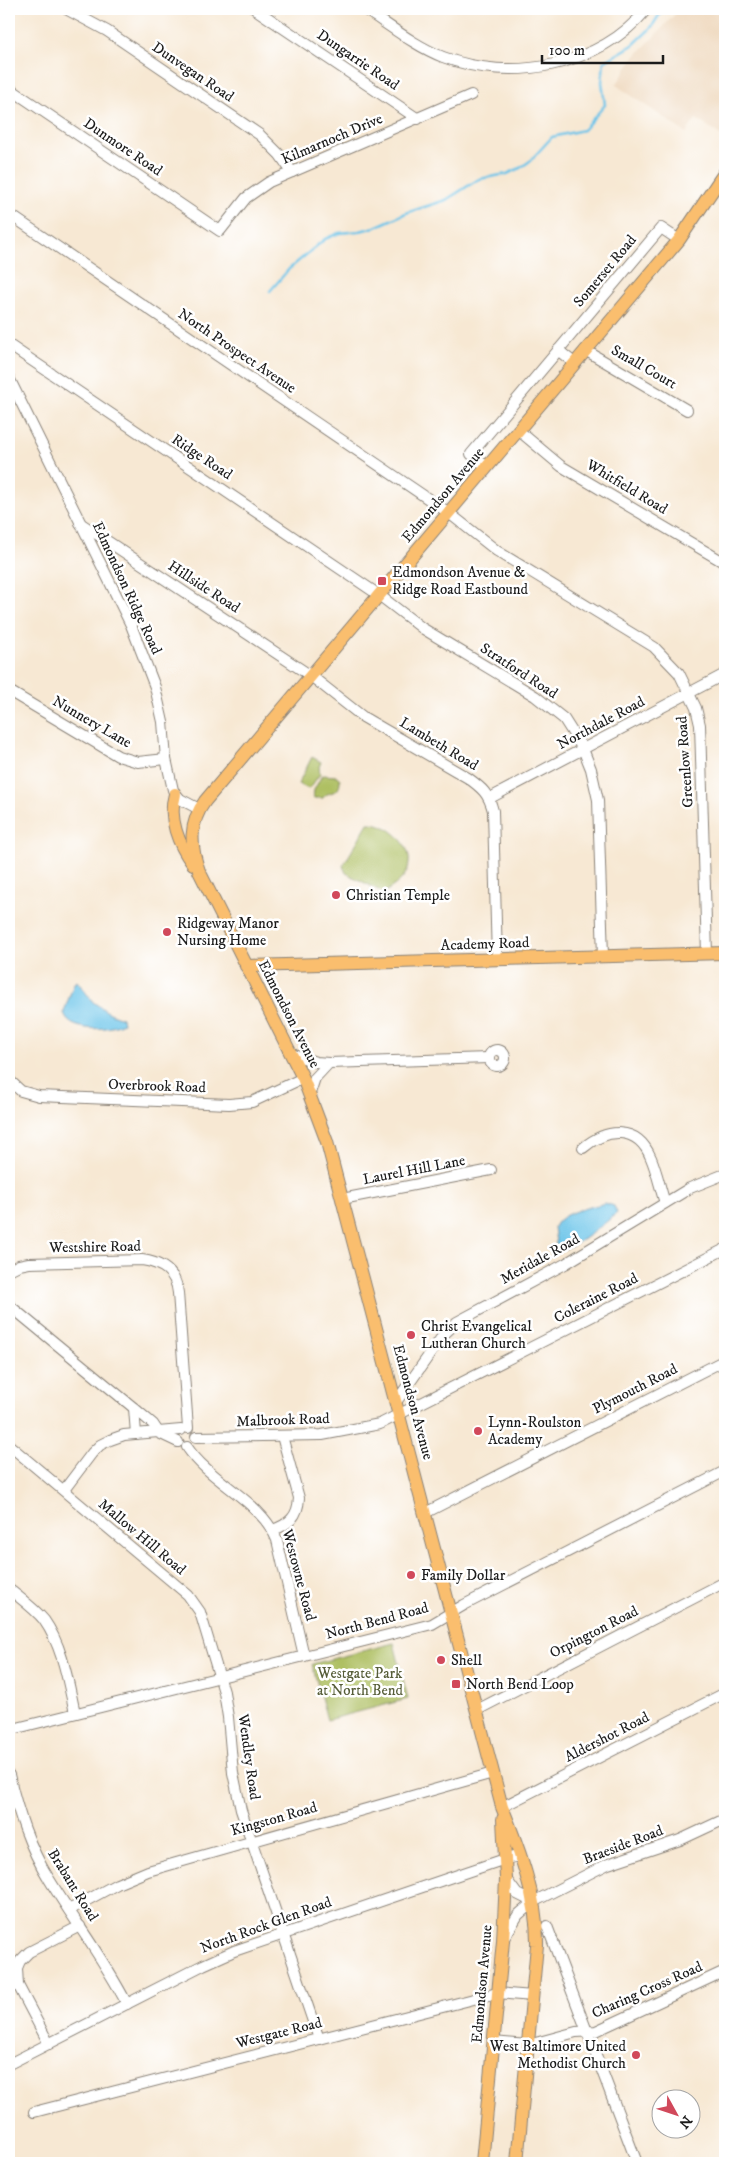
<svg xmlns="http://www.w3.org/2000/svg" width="734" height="2172" font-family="'IM FELL DW Pica',serif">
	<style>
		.built { fill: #eed7bb }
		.green { fill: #aebf62; stroke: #656e3f }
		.water { fill: #6bc4e9; stroke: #447082 }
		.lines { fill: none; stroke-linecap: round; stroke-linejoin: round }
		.stream { stroke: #6bc4e9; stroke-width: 2.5 }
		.minor-casing { stroke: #8a8278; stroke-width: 12 }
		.major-casing { stroke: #8a8278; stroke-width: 14 }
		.minor { stroke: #fff; stroke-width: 10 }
		.major { stroke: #fabe6e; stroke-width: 12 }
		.poi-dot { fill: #d1495b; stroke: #fff; stroke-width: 2 }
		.labels { text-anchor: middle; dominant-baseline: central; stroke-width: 5; stroke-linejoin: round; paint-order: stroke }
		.street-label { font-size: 15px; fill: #1c1c1c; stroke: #fff }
		.poi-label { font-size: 15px; fill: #1c1c1c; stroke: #fff; text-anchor: start }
		.park-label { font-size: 15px; fill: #565d38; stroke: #fff }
	</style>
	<rect width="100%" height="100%" fill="#fff"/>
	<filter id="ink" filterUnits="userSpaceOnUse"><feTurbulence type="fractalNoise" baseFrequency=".02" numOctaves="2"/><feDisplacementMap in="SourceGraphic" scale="10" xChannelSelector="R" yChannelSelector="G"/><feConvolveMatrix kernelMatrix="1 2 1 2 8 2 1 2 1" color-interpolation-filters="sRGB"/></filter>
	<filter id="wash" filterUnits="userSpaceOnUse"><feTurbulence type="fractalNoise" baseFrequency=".0096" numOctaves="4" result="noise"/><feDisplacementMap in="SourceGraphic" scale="20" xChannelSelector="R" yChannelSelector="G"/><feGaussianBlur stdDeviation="1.12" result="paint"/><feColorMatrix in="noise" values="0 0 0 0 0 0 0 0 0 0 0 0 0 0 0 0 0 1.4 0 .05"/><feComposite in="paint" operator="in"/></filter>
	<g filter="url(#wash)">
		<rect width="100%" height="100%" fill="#f7e8d3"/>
		<polygon class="built" points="680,9 716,13 725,9 725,138 696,119 686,133 616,85 633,59"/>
		<g class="green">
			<polygon points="312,757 321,762 319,767 320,774 309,789 298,784"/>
			<path d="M 322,775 L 337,776 L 340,779 C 340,797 331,788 323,798 L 313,798 L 314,790 Z"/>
			<path d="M 368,823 C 387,822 412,843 409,864 C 407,878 395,885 384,893 L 346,873 L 343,866 Z"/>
			<polygon points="394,1643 408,1699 327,1720 312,1664"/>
		</g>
		<g class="water">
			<path d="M 77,981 L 93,1002 L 109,1013 L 122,1018 L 123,1023 C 110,1031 66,1033 64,1012 L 74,983 Z"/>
			<path d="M 605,1203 L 614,1206 L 617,1213 C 604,1224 573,1250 557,1251 L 554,1227 C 561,1211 590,1208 605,1203 Z"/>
		</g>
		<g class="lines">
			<polyline class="stream" points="270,291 289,269 325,239 339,233 360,231 375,227 406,213 446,200 479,179 507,174 520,168 530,161 552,137 583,130 605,105 602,82 604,62 633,45 651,28 663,9"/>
		</g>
	</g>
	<g filter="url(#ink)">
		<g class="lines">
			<g class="minor-casing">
				<g id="minor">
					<polyline points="66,9 107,31 260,135 280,155 292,172"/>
					<polyline points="255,9 418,119"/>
					<path d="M 364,9 C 389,25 415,46 443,57 C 511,83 599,67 647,9"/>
					<polyline points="9,88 220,231 246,198 269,182 471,95"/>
					<polyline points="9,214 449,513 497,551 654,647 679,673 696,708 700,725 707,954"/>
					<polyline points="9,345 379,595 422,628 535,696 564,719 583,749 591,769 598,800 603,957"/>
					<polyline points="558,350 574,363"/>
					<polyline points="585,350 687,410"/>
					<polyline points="9,378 131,625 155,687 163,722 166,759 173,790 180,799 199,809"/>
					<polyline points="518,430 561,466 725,563"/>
					<polyline points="487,467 471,454 661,228 679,240"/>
					<path d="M 80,523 L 311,676 L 363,717 L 468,778 C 482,788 489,794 493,811 L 497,960"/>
					<polyline points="9,691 118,756 138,762 166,759"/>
					<polyline points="490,798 725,674"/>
					<circle cx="497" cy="1058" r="8"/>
					<polyline points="291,1054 316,1062 329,1063 489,1058"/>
					<polyline points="9,1080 21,1091 39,1096 229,1104 252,1102 303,1078"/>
					<polyline points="310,1093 315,1078 329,1063"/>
					<path d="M 583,1148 C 606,1129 637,1124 651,1158 C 657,1172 660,1188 665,1203"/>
					<polyline points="342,1199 491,1170"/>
					<path d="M 9,1270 L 19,1265 L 29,1263 L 142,1260 C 162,1263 176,1272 178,1293 L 188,1428"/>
					<polyline points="9,1305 134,1408 153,1424 159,1433 178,1442"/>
					<polyline points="396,1402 444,1334 457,1322 565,1264 690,1188 725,1174"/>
					<polyline points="134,1408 136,1434"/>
					<polyline points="196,1437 322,1435 380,1424 725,1249"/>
					<polyline points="9,1445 188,1595 200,1612 224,1692 228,1717 233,1773 241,1810 319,2039"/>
					<path d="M 187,1447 C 211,1483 261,1500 277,1540 L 304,1656"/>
					<polyline points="64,1490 92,1453 100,1445 110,1440 124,1435 181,1430"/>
					<polyline points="425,1513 725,1360"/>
					<path d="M 273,1530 C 289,1524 298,1517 299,1498 L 282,1436"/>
					<path d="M 9,1589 C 21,1599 34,1608 44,1620 C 63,1647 68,1682 75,1713"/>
					<polyline points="477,1710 725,1582"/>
					<polyline points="9,1730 432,1624 464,1605 725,1471"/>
					<path d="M 9,1775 C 18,1812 29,1847 49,1879 C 75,1922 104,1959 127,2004"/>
					<polyline points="502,1807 725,1693"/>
					<polyline points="506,1879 517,1894 533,1902"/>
					<polyline points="69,1910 117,1884 148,1871 493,1773"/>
					<polyline points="547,1926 637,2163"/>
					<polyline points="503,1940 518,1915 533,1902 608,1864 680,1840 725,1819"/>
					<polyline points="493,2042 528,2045 576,2032 596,2031 725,1971"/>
					<polyline points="49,2044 18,1985 17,1968 20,1961 29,1952 80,1926"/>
					<polyline points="9,2064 203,1965 234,1951 505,1859 519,1856"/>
					<polyline points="34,2112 497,1993 533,1996"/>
				</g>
			</g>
			<g class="major-casing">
				<g id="major">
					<path d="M 175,794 C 168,818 178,844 193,864"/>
					<polyline points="246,966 725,953"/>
					<polyline points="482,2163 503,1941 506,1879 503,1819"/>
					<path d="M 517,2163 L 537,1945 C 538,1899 519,1849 502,1807 L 327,1142 L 303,1078 L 199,871 C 190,846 189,823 205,801 L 679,240 L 725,172"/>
				</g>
			</g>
			<use href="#minor" class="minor"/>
			<use href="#major" class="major"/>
		</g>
	</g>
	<g class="poi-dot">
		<rect x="377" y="576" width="10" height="10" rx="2.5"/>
		<circle cx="336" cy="895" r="5"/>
		<circle cx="167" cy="932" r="5"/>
		<circle cx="411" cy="1335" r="5"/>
		<circle cx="478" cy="1431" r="5"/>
		<circle cx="411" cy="1575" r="5"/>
		<circle cx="441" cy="1660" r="5"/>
		<rect x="451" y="1679" width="10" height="10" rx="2.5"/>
		<circle cx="636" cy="2055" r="5"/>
	</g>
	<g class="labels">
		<g class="street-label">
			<text transform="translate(358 60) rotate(34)">Dungarrie Road</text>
			<text transform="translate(193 72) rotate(34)">Dunvegan Road</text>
			<text transform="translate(332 139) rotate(-23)">Kilmarnoch Drive</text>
			<text transform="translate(123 147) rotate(34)">Dunmore Road</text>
			<text transform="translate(605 271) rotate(-50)">Somerset Road</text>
			<text transform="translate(237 351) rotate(34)">North Prospect Avenue</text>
			<text transform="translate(644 367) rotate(30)">Small Court</text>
			<text transform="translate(202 457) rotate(34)">Ridge Road</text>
			<text transform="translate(627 487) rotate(31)">Whitfield Road</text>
			<text transform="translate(443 495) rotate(-50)">Edmondson Avenue</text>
			<text transform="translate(204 587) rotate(33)">Hillside Road</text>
			<text transform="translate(127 588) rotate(65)">Edmondson Ridge Road</text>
			<text transform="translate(519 671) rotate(33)">Stratford Road</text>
			<text transform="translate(92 722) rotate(30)">Nunnery Lane</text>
			<text transform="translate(601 723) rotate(-28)">Northdale Road</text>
			<text transform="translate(439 744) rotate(31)">Lambeth Road</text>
			<text transform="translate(685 762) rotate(-94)">Greenlow Road</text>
			<text transform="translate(485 944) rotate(-2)">Academy Road</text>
			<text transform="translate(289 1014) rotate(63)">Edmondson Avenue</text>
			<text transform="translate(157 1086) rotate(2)">Overbrook Road</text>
			<text transform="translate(414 1170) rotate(-11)">Laurel Hill Lane</text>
			<text transform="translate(95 1247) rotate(-1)">Westshire Road</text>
			<text transform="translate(540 1259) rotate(-29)">Meridale Road</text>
			<text transform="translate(596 1298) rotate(-27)">Coleraine Road</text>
			<text transform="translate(635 1389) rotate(-27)">Plymouth Road</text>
			<text transform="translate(413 1402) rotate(75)">Edmondson Avenue</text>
			<text transform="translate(283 1420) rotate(-2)">Malbrook Road</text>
			<text transform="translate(142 1537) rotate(40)">Mallow Hill Road</text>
			<text transform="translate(299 1575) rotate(75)">Westowne Road</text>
			<text transform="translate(377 1621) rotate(-15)">North Bend Road</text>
			<text transform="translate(594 1632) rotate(-27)">Orpington Road</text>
			<text transform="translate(607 1737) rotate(-27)">Aldershot Road</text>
			<text transform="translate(249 1757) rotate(82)">Wendley Road</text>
			<text transform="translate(274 1819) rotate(-16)">Kingston Road</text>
			<text transform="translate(623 1845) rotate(-21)">Braeside Road</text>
			<text transform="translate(73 1885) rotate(58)">Brabant Road</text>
			<text transform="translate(266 1925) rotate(-20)">North Rock Glen Road</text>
			<text transform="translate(482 1984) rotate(-85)">Edmondson Avenue</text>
			<text transform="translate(647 1990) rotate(-24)">Charing Cross Road</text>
			<text transform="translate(279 2033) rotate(-14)">Westgate Road</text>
		</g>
		<g class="poi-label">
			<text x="392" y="572">Edmondson Avenue &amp;<tspan x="392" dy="17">Ridge Road Eastbound</tspan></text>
			<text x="346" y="895">Christian Temple</text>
			<text x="177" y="923">Ridgeway Manor<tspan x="177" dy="17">Nursing Home</tspan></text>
			<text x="421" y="1326">Christ Evangelical<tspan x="421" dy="17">Lutheran Church</tspan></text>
			<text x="488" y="1422">Lynn-Roulston<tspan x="488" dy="17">Academy</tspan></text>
			<text x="421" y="1575">Family Dollar</text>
			<text x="451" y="1660">Shell</text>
			<text x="466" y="1684">North Bend Loop</text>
			<text x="626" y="2046" text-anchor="end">West Baltimore United<tspan x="626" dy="17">Methodist Church</tspan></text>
		</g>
		<g class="park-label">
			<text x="360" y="1673">Westgate Park<tspan x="360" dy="17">at North Bend</tspan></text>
		</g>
	</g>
	<rect width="734" height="2172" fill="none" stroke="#fff" stroke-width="30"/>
	<g transform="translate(676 2114) rotate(130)"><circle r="24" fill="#ffffff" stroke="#a4a4a4"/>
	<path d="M0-4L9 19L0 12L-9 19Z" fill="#d1495b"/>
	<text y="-8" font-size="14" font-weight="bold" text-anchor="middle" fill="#1c1c1c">N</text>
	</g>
	<path d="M542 55v8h121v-8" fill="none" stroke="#1c1c1c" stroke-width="2.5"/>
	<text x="549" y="55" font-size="15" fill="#1c1c1c" stroke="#ffffff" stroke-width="4" paint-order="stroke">100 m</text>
</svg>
